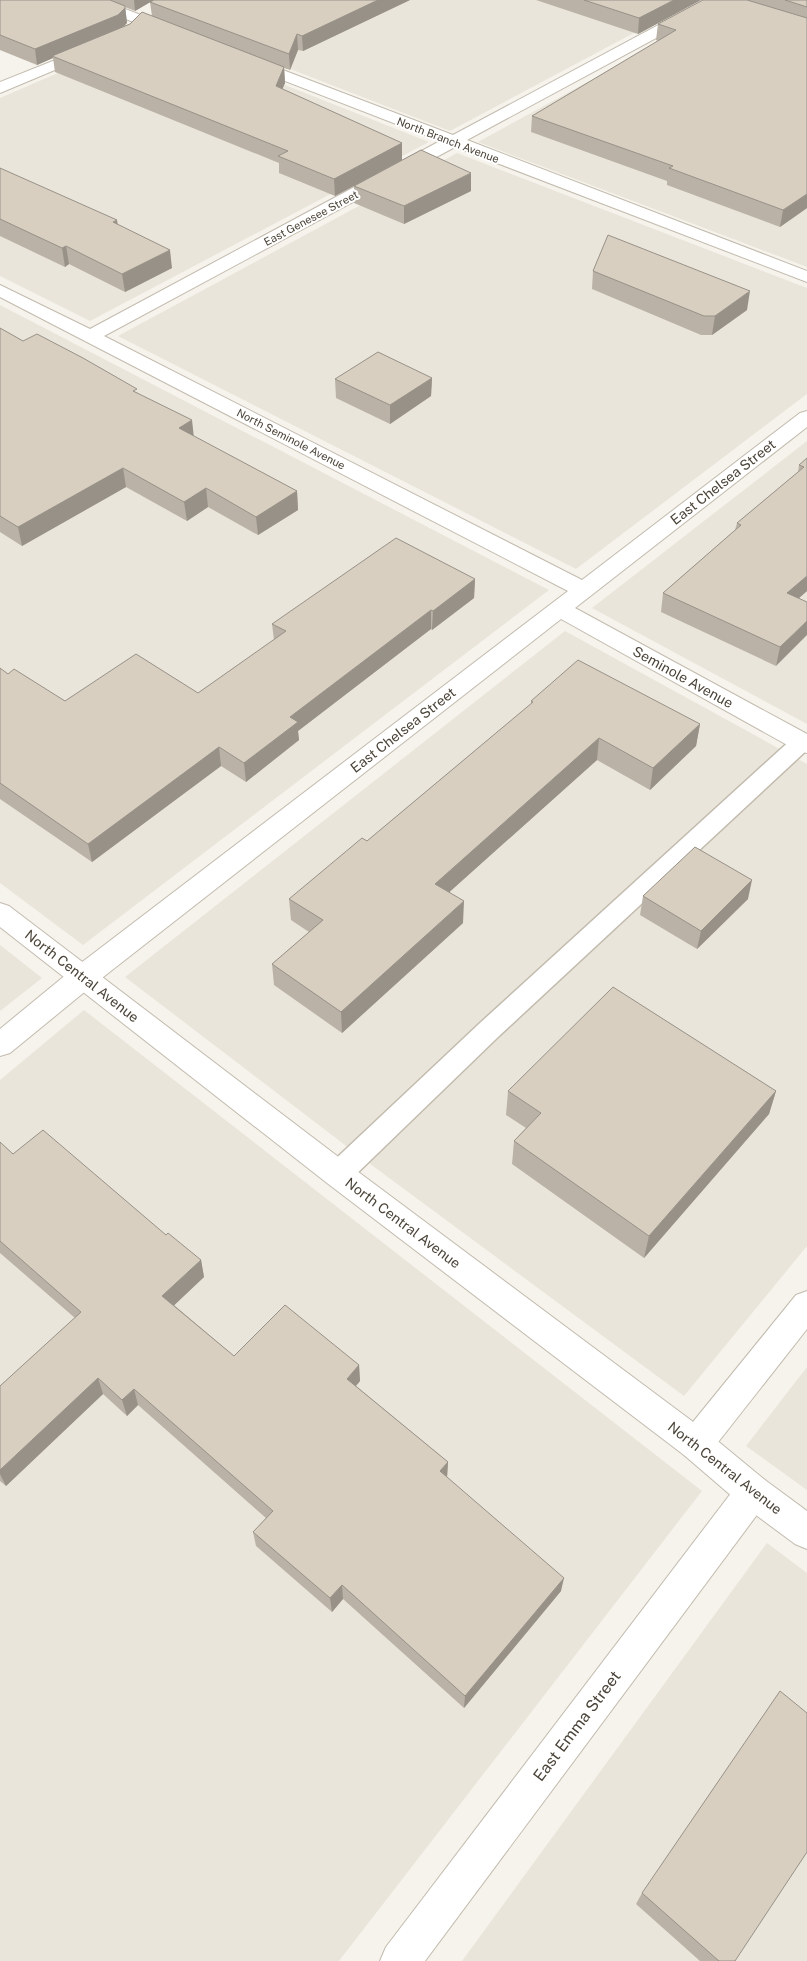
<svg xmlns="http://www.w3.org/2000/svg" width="807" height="1961" font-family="'Public Sans',sans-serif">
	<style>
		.residential { fill: #eae5da }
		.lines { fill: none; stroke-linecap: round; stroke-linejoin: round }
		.service-casing { stroke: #c2bbae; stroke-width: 3 }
		.minor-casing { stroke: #c2bbae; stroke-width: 2 }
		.tertiary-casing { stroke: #c2bbae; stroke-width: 2 }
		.service { fill: #fff; fill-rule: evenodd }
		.minor { fill: #fff; fill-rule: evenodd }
		.tertiary { fill: #fff; fill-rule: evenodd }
		.wall { fill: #bab2a6; fill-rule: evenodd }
		.shaded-wall { fill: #979187 }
		.building { fill: #d8cfc1; stroke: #979187 }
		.labels { text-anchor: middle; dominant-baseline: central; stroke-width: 4; stroke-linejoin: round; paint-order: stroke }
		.far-street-label { font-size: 11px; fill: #4b4439; stroke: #fff }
		.street-label { font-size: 14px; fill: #4b4439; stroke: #fff }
		.near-street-label { font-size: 16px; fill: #4b4439; stroke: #fff }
	</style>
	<rect width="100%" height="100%" fill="#f6f3ec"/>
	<g class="residential">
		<polygon points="191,0 692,0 694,1 450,131 156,17"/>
		<polygon points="721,9 807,36 807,267 478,142"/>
		<polygon points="148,31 429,142 90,321 0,276 0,98 141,37"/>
		<polygon points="457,153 807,288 807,394 576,569 118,336"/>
		<polygon points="0,305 549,590 83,945 0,883"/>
		<polygon points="807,441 807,724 592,608"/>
		<polygon points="565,631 807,764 807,1246 684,1396 358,1155 125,977"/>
		<polygon points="0,945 42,978 0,1011"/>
		<polygon points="84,1010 702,1491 339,1961 0,1961 0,1080"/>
		<polygon points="807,1367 807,1490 746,1446"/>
		<polygon points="767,1543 807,1573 807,1961 462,1961"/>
	</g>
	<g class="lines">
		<g class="service-casing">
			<polygon id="service" points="802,734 807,736 807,750 498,1037 348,1182 338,1186 328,1182 324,1174 328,1166 480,1023 794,737"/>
		</g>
		<g class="minor-casing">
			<g id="minor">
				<polygon points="82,0 102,0 177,29 179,32 177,35 167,35 84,3"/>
				<polygon points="705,0 723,0 721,3 467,140 807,271 807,282 455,147 104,336 582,580 800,413 807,411 807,427 575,608 807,734 807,753 798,751 561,619 93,985 10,1053 0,1056 0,1029 73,969 568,591 0,297 0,285 90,329 440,141 244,65 241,62 244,59 254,59 453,135"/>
				<polygon points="88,47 93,48 95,51 93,54 0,93 0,82"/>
				<polygon points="807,1291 807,1329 708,1455 696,1460 684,1455 679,1444 684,1433 796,1295"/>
				<polygon points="753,1475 765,1480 770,1492 765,1504 425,1961 380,1961 386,1947 741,1480"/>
			</g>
		</g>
		<g class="tertiary-casing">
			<polygon id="tertiary" points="0,903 9,906 349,1165 708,1433 765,1480 807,1511 807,1549 795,1544 741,1504 684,1455 327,1183 0,927"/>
		</g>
		<use href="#service" class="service"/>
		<use href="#minor" class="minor"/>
		<use href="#tertiary" class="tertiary"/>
	</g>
	<g class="wall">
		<path d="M 0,0 L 410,0 L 303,51 L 298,50 L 290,70 L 284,68 L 285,83 L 282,89 L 402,143 L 402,160 L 471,191 L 404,224 L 354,203 L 354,186 L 335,196 L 279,173 L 279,163 L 55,72 L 53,58 L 37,65 L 0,50 ZM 150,2 L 152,16 L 124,26 L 127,23 L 125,7 L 135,11 Z"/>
		<polygon points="536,0 701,0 638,34"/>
		<polygon points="704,0 807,0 807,208 780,227 667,185 667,181 531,132 532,116 658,41 656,40 658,24"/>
		<polygon points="0,168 118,225 172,268 125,292 69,264 65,267 0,236"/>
		<polygon points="593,271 747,310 712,335 701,335 592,289"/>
		<polygon points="0,328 23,341 138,393 194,437 297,491 298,510 258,535 208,507 187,521 126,487 22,546 0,532"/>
		<polygon points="432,378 431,396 390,424 336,398 335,379"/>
		<polygon points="807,458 807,591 799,598 776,666 661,612 663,593 735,530 737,523 798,472 799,465"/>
		<polygon points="475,579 474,598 432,630 431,629 298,731 299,740 246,782 221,766 92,862 0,799 0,668 8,674 65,701 198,693 274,640 272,624"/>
		<polygon points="531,701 700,724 696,746 650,790 597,760 449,892 463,923 342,1033 274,985 272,964 309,932 291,920 289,899 367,841 531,704"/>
		<polygon points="643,896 748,899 697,949 640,915"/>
		<polygon points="508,1091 776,1091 769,1114 644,1258 512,1164 514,1141 526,1128 506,1115"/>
		<polygon points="0,1142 13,1154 166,1235 201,1260 204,1277 174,1305 234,1356 359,1365 360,1381 356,1386 448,1462 447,1477 561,1591 464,1708 343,1599 332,1612 256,1546 253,1532 266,1518 138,1405 127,1416 103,1394 6,1486 0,1481 0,1386 75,1318 0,1253"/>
		<polygon points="642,1893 735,1961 700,1961 636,1904"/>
	</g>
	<g class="shaded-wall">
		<polygon points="134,0 154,0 135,11"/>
		<polygon points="378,0 410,0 303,51 302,36"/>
		<polygon points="674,0 701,0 638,34 639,18"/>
		<polygon points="125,6 127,23 120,30 52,56 53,58 37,65 35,49"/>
		<polygon points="297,34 298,50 290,70 289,54"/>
		<polygon points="284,67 285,83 277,102 276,86"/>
		<polygon points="402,143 402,160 335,196 334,179"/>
		<polygon points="471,173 471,191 404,224 404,206"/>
		<polygon points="807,194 807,208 780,227 783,210"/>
		<polygon points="117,220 120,238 113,222"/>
		<polygon points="66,246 69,264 65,267 62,248"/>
		<polygon points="170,250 172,268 125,292 122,274"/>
		<polygon points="750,291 747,310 712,335 715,316"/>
		<polygon points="432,378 431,396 390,424 390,405"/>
		<polygon points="192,420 194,438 179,428"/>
		<polygon points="123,468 126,487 22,546 18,527"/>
		<polygon points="206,488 208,507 187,521 184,502"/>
		<polygon points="297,491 298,510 258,535 256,517"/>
		<polygon points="807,576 807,591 783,612 787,593"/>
		<polygon points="475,579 474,598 432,630 433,611"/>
		<polygon points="431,610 431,629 298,731 299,740 246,782 244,763 290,717"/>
		<polygon points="807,621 807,635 776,666 780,647"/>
		<polygon points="700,724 696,746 650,790 653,768"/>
		<polygon points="599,738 597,760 435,905 435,884"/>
		<polygon points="219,747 221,766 92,862 88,844"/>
		<polygon points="752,880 748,899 697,949 701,931"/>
		<polygon points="464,901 463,923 342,1033 341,1012"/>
		<polygon points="776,1091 769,1114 644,1258 649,1236"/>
		<polygon points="201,1260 204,1277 166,1313 162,1296"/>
		<polygon points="359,1365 360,1381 348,1395 347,1379"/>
		<polygon points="98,1378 103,1394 6,1486 0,1474 0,1470"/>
		<polygon points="134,1389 138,1405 127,1416 122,1400"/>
		<polygon points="448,1462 447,1478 440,1471"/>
		<polygon points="564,1578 561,1591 464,1708 465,1696"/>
		<polygon points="342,1585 343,1599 332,1612 330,1598"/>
	</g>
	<g class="building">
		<polygon points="0,0 110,0 125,6 125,8 118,15 35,49 0,35"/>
		<polygon points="154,0 378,0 302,36 297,34 289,54 150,2"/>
		<polygon points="584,0 674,0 639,18"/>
		<polygon points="703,0 747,0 807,18 807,194 783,210 669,168 673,166 532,116 676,30 658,24"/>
		<polygon points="785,0 807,0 807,7"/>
		<polygon points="142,12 284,67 276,86 402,143 334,179 278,156 288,151 52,56 130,24"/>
		<polygon points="421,150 471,173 404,206 354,186"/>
		<polygon points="0,168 117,220 113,222 170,250 122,274 66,246 62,248 0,219"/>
		<polygon points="608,235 750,291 715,316 704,316 593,271"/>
		<polygon points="0,328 23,341 37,334 83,358 137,389 133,391 192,420 179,428 297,491 256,517 206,488 184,502 123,468 18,527 0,516"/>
		<polygon points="378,352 432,378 390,405 335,379"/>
		<polygon points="807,458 807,576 787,593 807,602 807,621 780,647 663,593 741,525 737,523 804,467 799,465"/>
		<polygon points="396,538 475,579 433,611 431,610 290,717 298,722 244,763 219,747 88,844 0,783 0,668 8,674 14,669 65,701 136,654 198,693 286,631 272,624"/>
		<polygon points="578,660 700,724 653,768 599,738 435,884 464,901 341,1012 272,964 323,920 289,899 362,838 367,841 533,702 531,701"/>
		<polygon points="695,847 752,880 701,931 643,896"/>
		<polygon points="613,987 776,1091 649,1236 514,1141 541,1113 508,1091"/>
		<polygon points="43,1130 166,1235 168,1233 201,1260 162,1296 234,1356 285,1305 359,1365 347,1379 448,1462 440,1471 564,1578 465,1696 342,1585 330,1598 253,1532 273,1511 134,1389 122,1400 98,1378 0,1470 0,1386 81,1312 0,1241 0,1142 13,1154"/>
		<polygon points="780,1691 807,1713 807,1852 735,1961 719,1961 642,1893"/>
	</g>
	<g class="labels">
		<g class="far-street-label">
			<text transform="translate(448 140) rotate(21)">North Branch Avenue</text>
			<text transform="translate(311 218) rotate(-28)">East Genesee Street</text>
			<text transform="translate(291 439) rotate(27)">North Seminole Avenue</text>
		</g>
		<g class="street-label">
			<text transform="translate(723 482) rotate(-38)">East Chelsea Street</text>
			<text transform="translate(683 677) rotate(29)">Seminole Avenue</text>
			<text transform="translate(403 730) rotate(-38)">East Chelsea Street</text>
			<text transform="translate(82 976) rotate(38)">North Central Avenue</text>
			<text transform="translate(403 1223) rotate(37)">North Central Avenue</text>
			<text transform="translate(725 1468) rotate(38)">North Central Avenue</text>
		</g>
		<g class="near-street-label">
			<text transform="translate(577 1726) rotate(-53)">East Emma Street</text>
		</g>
	</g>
</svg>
